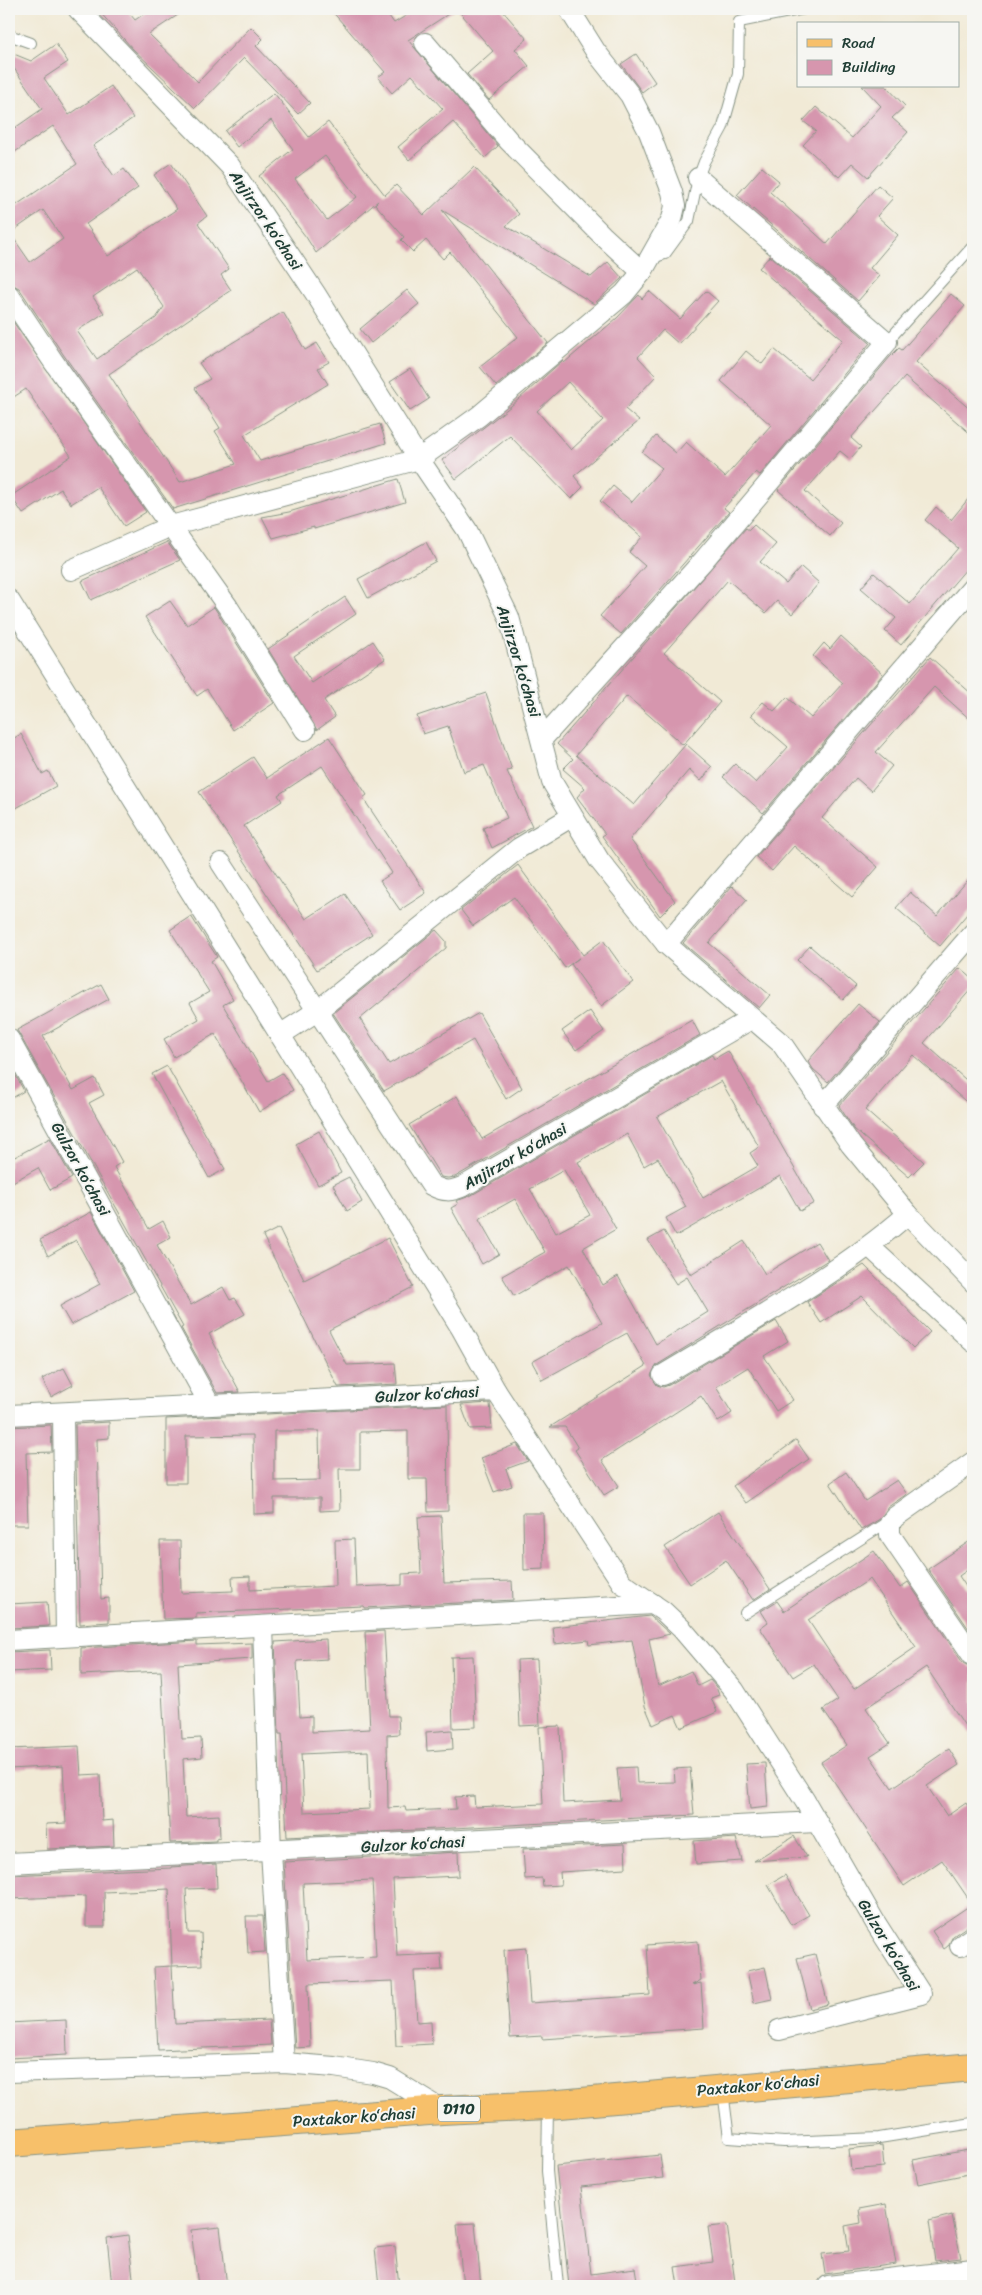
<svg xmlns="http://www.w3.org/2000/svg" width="982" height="2295" font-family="Sriracha,sans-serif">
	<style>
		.building { fill: #d696ae; fill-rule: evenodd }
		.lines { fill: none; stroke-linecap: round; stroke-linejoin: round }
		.service-casing { stroke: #889485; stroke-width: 12 }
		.minor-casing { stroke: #889485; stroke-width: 22 }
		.primary-casing { stroke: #889485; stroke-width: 30 }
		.service { stroke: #fff; stroke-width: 10 }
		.minor { stroke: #fff; stroke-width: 20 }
		.primary { stroke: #f7c06b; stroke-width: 28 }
		.labels { text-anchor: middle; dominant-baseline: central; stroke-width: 4; stroke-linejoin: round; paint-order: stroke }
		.shield { fill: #f6f6f2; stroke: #60746d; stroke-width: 1 }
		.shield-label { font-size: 15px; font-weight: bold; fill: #1f3d34 }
		.street-label { font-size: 16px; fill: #1f3d34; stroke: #f6f6f2 }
	</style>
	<rect width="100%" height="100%" fill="#f6f6f2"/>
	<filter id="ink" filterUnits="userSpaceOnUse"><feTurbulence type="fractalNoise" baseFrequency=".02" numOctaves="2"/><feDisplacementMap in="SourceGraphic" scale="10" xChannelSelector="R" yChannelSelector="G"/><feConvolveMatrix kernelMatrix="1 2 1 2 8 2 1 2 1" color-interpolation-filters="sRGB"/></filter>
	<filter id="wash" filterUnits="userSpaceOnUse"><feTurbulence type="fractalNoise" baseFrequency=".0096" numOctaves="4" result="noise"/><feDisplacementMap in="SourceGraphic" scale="20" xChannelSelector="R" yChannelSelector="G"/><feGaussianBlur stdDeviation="1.12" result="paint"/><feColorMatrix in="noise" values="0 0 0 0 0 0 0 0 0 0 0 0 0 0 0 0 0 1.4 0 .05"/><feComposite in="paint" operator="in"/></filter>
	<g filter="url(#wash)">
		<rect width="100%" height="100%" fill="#f1ead6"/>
		<g id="blocks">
			<g class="building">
				<polygon points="97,9 126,9 135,20 151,9 187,9 149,34 198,82 251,27 263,39 256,46 310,103 298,114 244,58 195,108 132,48"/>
				<polygon points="330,9 384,9 394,23 417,9 456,9 408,40 498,146 485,158 453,122 409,160 398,147 443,109 412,75 392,93 378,77 385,72"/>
				<polygon points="457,9 501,9 527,39 515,49 529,66 489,100 467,74 493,51"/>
				<path d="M 56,44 L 68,62 L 44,78 L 69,115 L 111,86 L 133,118 L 93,146 L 114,176 L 124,169 L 138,188 L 86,224 L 108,256 L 177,209 L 154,175 L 171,163 L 207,216 L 198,223 L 229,269 L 221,275 L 231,290 L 109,374 L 180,482 L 236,464 L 215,431 L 220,428 L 195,388 L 210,379 L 199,363 L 283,312 L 305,350 L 317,343 L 329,362 L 318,368 L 328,384 L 244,435 L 260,461 L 380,424 L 386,443 L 173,509 L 63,354 L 19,288 L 9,283 L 9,210 L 77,164 L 53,126 L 9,156 L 9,132 L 42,109 L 9,61 L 9,52 L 31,61 ZM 43,210 L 63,239 L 30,262 L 10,233 ZM 137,267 L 164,307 L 156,318 L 97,359 L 77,331 L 104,313 L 93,297 Z"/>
				<polygon points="636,54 655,82 642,92 621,64"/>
				<polygon points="862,86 886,86 905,106 892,118 908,132 868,177 852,163 839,177 803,145 816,131 803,121 816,107 852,138 881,106"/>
				<path d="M 274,93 L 309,137 L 328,122 L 385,195 L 396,185 L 424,215 L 474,167 L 519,214 L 506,226 L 591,277 L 608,262 L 622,278 L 594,304 L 442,210 L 548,343 L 496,386 L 480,367 L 518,337 L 450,252 L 443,259 L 426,240 L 413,252 L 401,240 L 404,237 L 375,204 L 378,201 L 316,253 L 306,237 L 259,176 L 293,149 L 271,120 L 237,147 L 225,131 ZM 325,156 L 357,197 L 327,220 L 295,179 Z"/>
				<polygon points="762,167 779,181 770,192 827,244 878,185 893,198 877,216 898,235 870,268 880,276 858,301 737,195"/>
				<polygon points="770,256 870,343 760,475 756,472 724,508 729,512 621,634 600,616 645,566 629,552 642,537 600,501 613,486 632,502 662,468 642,452 656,436 676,453 686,442 725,477 771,425 721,381 746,351 762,364 774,349 810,379 843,340 759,268"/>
				<polygon points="407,290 419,304 371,343 360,329"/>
				<path d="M 649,291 L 680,319 L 706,291 L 718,301 L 679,344 L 663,330 L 638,357 L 656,376 L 625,409 L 639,421 L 574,476 L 583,487 L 571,499 L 510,436 L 456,479 L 442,460 L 511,406 L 562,361 L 564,363 L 617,318 L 639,295 L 642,299 ZM 568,382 L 603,420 L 571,450 L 537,411 Z"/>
				<polygon points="951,294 965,306 916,362 973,412 973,436 905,377 851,438 861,447 850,459 840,451 805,491 841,523 830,536 778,490 890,357 899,348 902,350"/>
				<polygon points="9,316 146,512 124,526 98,487 71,504 61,489 23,514 11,496 71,456 26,389 9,400"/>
				<polygon points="410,369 429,399 410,411 390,382"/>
				<polygon points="398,479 405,502 314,529 314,527 273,538 262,517 289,512"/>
				<polygon points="973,493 973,561 901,645 885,631 896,618 861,588 874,573 910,604 958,548 925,520 936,507 951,520"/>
				<polygon points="754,525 776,544 760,562 786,584 801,567 819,583 792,614 777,601 766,613 728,580 664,653 720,702 683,745 627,696 576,755 634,805 686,744 712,767 701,781 689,770 630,839 675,901 660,916 602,836 605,834 577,797 585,788 563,769 573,759 557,744 746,528 749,530"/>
				<polygon points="167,542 180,560 91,600 82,581"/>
				<polygon points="426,542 436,561 368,598 358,579"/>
				<polygon points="345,597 356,614 294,656 312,683 373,641 385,659 324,700 335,717 317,730 268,649"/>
				<polygon points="170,601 187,625 214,607 274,703 233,730 207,689 197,696 145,617"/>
				<polygon points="841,636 883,674 763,813 723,777 735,764 756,783 788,747 751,715 763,702 774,711 787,697 811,718 843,683 813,656 824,643 830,649"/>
				<polygon points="930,657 973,695 973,722 934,687 876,752 892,766 871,791 856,778 822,818 878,867 852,897 794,846 772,871 756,857"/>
				<polygon points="486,693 512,770 507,771 532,826 492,848 483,828 507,818 484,765 464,772 448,726 423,734 417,716"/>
				<polygon points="21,734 42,774 48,771 56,786 9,812 9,741"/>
				<polygon points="329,737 367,795 363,798 426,893 400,910 380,881 392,873 322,766 278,795 282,801 244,826 306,919 345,894 372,934 317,970 199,792 253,757 267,778"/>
				<polygon points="518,865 583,955 603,940 633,982 601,1006 571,964 579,958 565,968 514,897 473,926 461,910"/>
				<polygon points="973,874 973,907 940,946 896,908 910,892 937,916"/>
				<polygon points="732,886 747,900 709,943 770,995 759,1008 683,943"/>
				<polygon points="191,916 217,957 211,961 233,999 223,1005 268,1081 282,1073 293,1090 259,1112 215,1034 174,1057 164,1039 199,1019 190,1003 209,992 170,930"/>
				<polygon points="436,930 446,941 446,948 360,1019 389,1064 479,1013 522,1088 506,1099 473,1040 384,1091 333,1013"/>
				<polygon points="810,946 856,986 843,1000 797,960"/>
				<polygon points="960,968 973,979 973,987 924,1043 973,1086 973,1108 913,1055 865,1110 924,1162 909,1177 854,1129 839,1106"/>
				<polygon points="101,984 109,999 43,1036 73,1090 95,1078 104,1095 89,1103 122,1162 114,1167 149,1229 163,1221 171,1237 157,1245 191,1305 223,1287 230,1300 235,1298 245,1314 209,1334 240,1392 217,1393 181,1328 183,1327 17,1030"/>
				<polygon points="858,1004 880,1022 828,1082 813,1069 808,1061"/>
				<polygon points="590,1011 604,1031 576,1050 562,1031"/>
				<polygon points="692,1020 700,1035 455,1177 448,1178 441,1177 409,1125 457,1096 482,1139"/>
				<path d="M 728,1051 L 814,1203 L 800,1211 L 780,1176 L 676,1236 L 666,1218 L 686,1207 L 658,1158 L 644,1166 L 627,1134 L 578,1162 L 616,1229 L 583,1248 L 603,1285 L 618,1276 L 656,1344 L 708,1312 L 687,1277 L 676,1284 L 648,1240 L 664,1231 L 691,1275 L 744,1241 L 765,1274 L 817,1242 L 828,1260 L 657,1365 L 651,1375 L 657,1385 L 663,1387 L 669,1385 L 776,1321 L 788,1341 L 764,1356 L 793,1400 L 776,1411 L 748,1367 L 716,1387 L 732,1413 L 718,1422 L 701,1396 L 602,1460 L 619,1486 L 604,1495 L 575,1450 L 578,1448 L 565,1427 L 550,1427 L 646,1366 L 627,1333 L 542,1380 L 532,1362 L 602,1323 L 569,1265 L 514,1296 L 502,1276 L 545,1252 L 515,1199 L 479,1219 L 499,1254 L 482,1264 L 451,1208 L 458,1204 L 456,1201 L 470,1196 L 712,1055 L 714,1059 ZM 721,1081 L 759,1147 L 750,1153 L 758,1166 L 703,1198 L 657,1117 ZM 564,1170 L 590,1215 L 556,1233 L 530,1189 Z"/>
				<polygon points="9,1063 24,1091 9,1100"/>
				<polygon points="167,1066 225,1169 209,1178 152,1074"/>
				<polygon points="319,1131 341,1173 318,1185 296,1144"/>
				<polygon points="50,1138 72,1178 50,1190 38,1168 9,1184 9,1160"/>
				<polygon points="349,1177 362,1202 347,1211 333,1185"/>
				<polygon points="91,1212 134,1291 71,1325 60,1306 100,1284 76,1240 48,1256 40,1240"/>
				<polygon points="279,1228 304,1280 388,1238 413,1287 329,1330 347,1365 395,1363 397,1384 338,1387 263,1236"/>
				<polygon points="864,1265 930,1332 913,1348 862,1296 821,1323 807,1302"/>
				<polygon points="64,1368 73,1385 51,1397 42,1379"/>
				<polygon points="490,1403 492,1428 470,1429 461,1405"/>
				<path d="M 447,1405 L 448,1511 L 428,1512 L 427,1479 L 408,1479 L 408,1431 L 360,1432 L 360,1469 L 339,1469 L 340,1510 L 320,1511 L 320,1498 L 274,1498 L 274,1513 L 254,1514 L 253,1435 L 186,1436 L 186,1483 L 166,1483 L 166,1419 ZM 274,1431 L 319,1431 L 320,1480 L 274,1481 Z"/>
				<polygon points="109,1422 109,1438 97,1439 101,1599 109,1598 109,1622 80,1624 75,1424"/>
				<polygon points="51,1425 52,1452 26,1453 28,1525 9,1525 9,1427"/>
				<polygon points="796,1440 809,1459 746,1503 733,1486"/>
				<polygon points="517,1444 528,1461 506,1469 512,1486 494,1492 481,1458"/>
				<polygon points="846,1472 865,1501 897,1480 907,1494 888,1507 880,1519 861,1530 830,1483"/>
				<polygon points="718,1512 770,1589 753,1600 726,1560 690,1584 665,1547"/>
				<polygon points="523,1513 543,1513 544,1569 524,1570"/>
				<polygon points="441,1516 444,1583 512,1581 513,1600 364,1608 364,1606 196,1613 196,1618 163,1619 160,1541 180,1541 181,1593 233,1591 232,1577 250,1576 250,1590 336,1586 335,1540 354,1539 356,1587 402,1585 402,1574 421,1573 418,1517"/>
				<polygon points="973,1539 973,1566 959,1576 973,1597 973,1635 928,1569"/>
				<path d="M 874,1551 L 900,1588 L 908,1582 L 963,1663 L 973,1668 L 973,1738 L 926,1667 L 866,1708 L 890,1743 L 870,1756 L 892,1788 L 949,1749 L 959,1765 L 927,1786 L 947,1816 L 966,1803 L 973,1815 L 973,1925 L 966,1927 L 953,1936 L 948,1946 L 944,1949 L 932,1931 L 972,1904 L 942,1860 L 904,1886 L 821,1762 L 847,1745 L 823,1710 L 838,1700 L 814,1664 L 793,1677 L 760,1628 L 768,1622 L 761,1611 L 777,1601 L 784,1611 ZM 870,1579 L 916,1647 L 854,1689 L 808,1620 Z"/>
				<polygon points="47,1602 49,1626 9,1628 9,1604"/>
				<polygon points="650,1616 670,1634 649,1639 658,1686 691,1671 698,1686 710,1680 716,1687 719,1695 711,1698 717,1712 681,1728 675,1715 653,1725 645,1706 632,1640 589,1645 588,1640 555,1644 553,1627"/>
				<path d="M 384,1631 L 389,1716 L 398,1716 L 399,1734 L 387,1735 L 388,1808 L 405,1807 L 406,1811 L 456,1809 L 455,1797 L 474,1796 L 475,1807 L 543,1804 L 539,1727 L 560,1726 L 563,1803 L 620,1800 L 617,1768 L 636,1767 L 637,1783 L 675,1782 L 674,1769 L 690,1768 L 694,1815 L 287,1837 L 282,1734 L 279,1734 L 275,1642 L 326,1639 L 327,1659 L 297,1661 L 300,1717 L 312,1716 L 312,1732 L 370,1729 L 365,1632 ZM 368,1751 L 370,1809 L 304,1812 L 301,1754 Z"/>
				<polygon points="197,1641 197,1645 252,1643 252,1659 178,1664 182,1739 201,1738 202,1757 183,1759 186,1817 219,1815 220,1837 216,1838 216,1841 170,1843 161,1671 81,1675 81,1648"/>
				<polygon points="50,1650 51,1670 9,1672 9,1652"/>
				<polygon points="473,1656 476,1727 453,1728 451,1657"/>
				<polygon points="537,1659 540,1725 520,1726 517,1660"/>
				<polygon points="452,1730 453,1749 427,1751 426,1732"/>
				<polygon points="79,1746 81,1775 100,1774 102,1821 113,1820 114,1846 47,1849 46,1824 66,1823 63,1766 9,1769 9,1749"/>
				<polygon points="765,1763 768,1807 750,1809 746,1764"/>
				<polygon points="794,1836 807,1857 754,1861"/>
				<polygon points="736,1838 742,1861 696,1864 694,1841"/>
				<polygon points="625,1844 626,1868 560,1872 561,1885 543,1886 542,1878 525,1879 523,1849"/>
				<path d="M 458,1852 L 459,1876 L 393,1879 L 397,1956 L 441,1954 L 442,1970 L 414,1971 L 417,2022 L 431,2021 L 432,2044 L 396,2046 L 393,1981 L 308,1984 L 310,2047 L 295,2048 L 284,1862 ZM 372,1880 L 376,1957 L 307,1960 L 303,1883 Z"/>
				<polygon points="216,1864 217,1888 186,1889 188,1933 201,1933 202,1965 172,1966 169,1889 104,1892 105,1927 86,1927 86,1896 9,1899 9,1875 171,1868 171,1867"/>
				<polygon points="785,1875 809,1915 791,1925 768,1885"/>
				<polygon points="246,1916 263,1916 265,1952 248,1953"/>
				<polygon points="698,1941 701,1980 692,1985 701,1983 704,2028 542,2039 542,2036 510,2038 504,1950 526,1948 530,2003 650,1995 647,1945"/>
				<polygon points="815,1954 828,2004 810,2009 797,1958"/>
				<polygon points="172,1966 175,2024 269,2020 271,2045 158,2050 154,1967"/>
				<polygon points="765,1967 772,1999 754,2003 747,1971"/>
				<polygon points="66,2020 67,2055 9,2058 9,2023"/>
				<polygon points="882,2145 884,2167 851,2170 849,2149"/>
				<polygon points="973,2149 973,2173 918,2184 913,2160"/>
				<polygon points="660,2155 663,2178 581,2187 591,2274 635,2268 638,2286 569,2286 556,2166"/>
				<polygon points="886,2204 896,2264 825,2274 822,2254 849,2251 845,2226 861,2223 859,2209"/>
				<polygon points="952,2215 961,2258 935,2261 929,2221"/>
				<polygon points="475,2223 481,2286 463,2286 457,2224"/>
				<polygon points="727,2225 735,2282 707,2286 678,2286 675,2267 713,2262 708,2227"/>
				<polygon points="220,2227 227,2286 198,2286 191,2230"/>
				<polygon points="128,2235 134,2286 112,2286 107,2238"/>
				<polygon points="395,2246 399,2286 379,2286 375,2248"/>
			</g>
		</g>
	</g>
	<g filter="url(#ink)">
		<use href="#blocks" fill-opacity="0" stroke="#889485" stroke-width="1"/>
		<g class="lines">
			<g class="service-casing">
				<g id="service">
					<polyline points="9,35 31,43"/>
					<polyline points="652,258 665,254 689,221 698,178 704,162 723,127 738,74 739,22 804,9"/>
					<polyline points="887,342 973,246"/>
					<polyline points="745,1613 892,1519"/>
					<polyline points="723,2091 729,2138 784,2142 879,2138 973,2123"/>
					<polyline points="548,2106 547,2171 558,2286"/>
				</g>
			</g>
			<g class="minor-casing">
				<g id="minor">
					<polyline points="78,9 230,166 315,293 419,459 467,530 509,617 552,782 599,860 666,944 782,1044 851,1145 908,1214 973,1282"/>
					<polyline points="569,9 596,52 630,95 649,132 672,192 675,206 672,219 642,272"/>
					<polyline points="9,295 53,361 228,607 305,730"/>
					<polyline points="71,570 171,526 419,459 479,416 624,294 642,272 602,235 509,141 425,43"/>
					<polyline points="9,600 280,1035 461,1328 496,1391"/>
					<polyline points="542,739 703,561 887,342 698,178"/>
					<path d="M 221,863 L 431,1185 C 444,1192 451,1192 464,1186 L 751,1019"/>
					<polyline points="666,944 973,587"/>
					<polyline points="280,1035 317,1011 519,848 571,817"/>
					<polyline points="9,1039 210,1405"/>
					<polyline points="823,1106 973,933"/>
					<polyline points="869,1246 973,1342"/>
					<path d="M 663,1375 C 744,1326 837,1276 908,1214"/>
					<polyline points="63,1413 66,1636"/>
					<polyline points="9,1415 496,1391 622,1583 663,1611 682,1629 734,1690 805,1801 875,1922 921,1994 779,2030"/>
					<polyline points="973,1462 895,1517 890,1523 890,1535 973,1656"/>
					<polyline points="263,1627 271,1851 284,2063"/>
					<polyline points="9,1640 653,1604"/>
					<polyline points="9,1863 817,1822"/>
					<polyline points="960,1946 973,1937"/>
					<polyline points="9,2072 284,2063 334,2067 373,2073 390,2078 442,2110"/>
					<polyline points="828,2286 973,2269"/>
				</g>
			</g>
			<g class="primary-casing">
				<polyline id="primary" points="9,2143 442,2110 548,2105 973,2067"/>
			</g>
			<use href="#service" class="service"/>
			<use href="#minor" class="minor"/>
			<use href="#primary" class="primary"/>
		</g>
	</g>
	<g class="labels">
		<rect class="shield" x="438" y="2096.5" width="42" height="25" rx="4"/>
		<g class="shield-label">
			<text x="459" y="2109">D110</text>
		</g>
		<g class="street-label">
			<text transform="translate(266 220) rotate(56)">Anjirzor koʻchasi</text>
			<text transform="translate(519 661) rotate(73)">Anjirzor koʻchasi</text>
			<text transform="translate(515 1156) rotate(-30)">Anjirzor koʻchasi</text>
			<text transform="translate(81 1169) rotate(61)">Gulzor koʻchasi</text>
			<text transform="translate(427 1394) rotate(-3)">Gulzor koʻchasi</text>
			<text transform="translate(413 1844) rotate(-3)">Gulzor koʻchasi</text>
			<text transform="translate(889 1945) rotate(59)">Gulzor koʻchasi</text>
			<text transform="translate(758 2085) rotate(-5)">Paxtakor koʻchasi</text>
			<text transform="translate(354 2117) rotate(-4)">Paxtakor koʻchasi</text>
		</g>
	</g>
	<rect width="982" height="2295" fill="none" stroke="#f6f6f2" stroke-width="30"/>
	<rect x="797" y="22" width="162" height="65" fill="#f6f6f2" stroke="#a0aca6"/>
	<rect x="807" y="39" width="25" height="8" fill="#f7c06b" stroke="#a0aca6"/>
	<text x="842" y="48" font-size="15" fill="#1f3d34">Road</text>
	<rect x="807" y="60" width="25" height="15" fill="#d696ae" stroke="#a0aca6"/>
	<text x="842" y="72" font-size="15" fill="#1f3d34">Building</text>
</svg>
